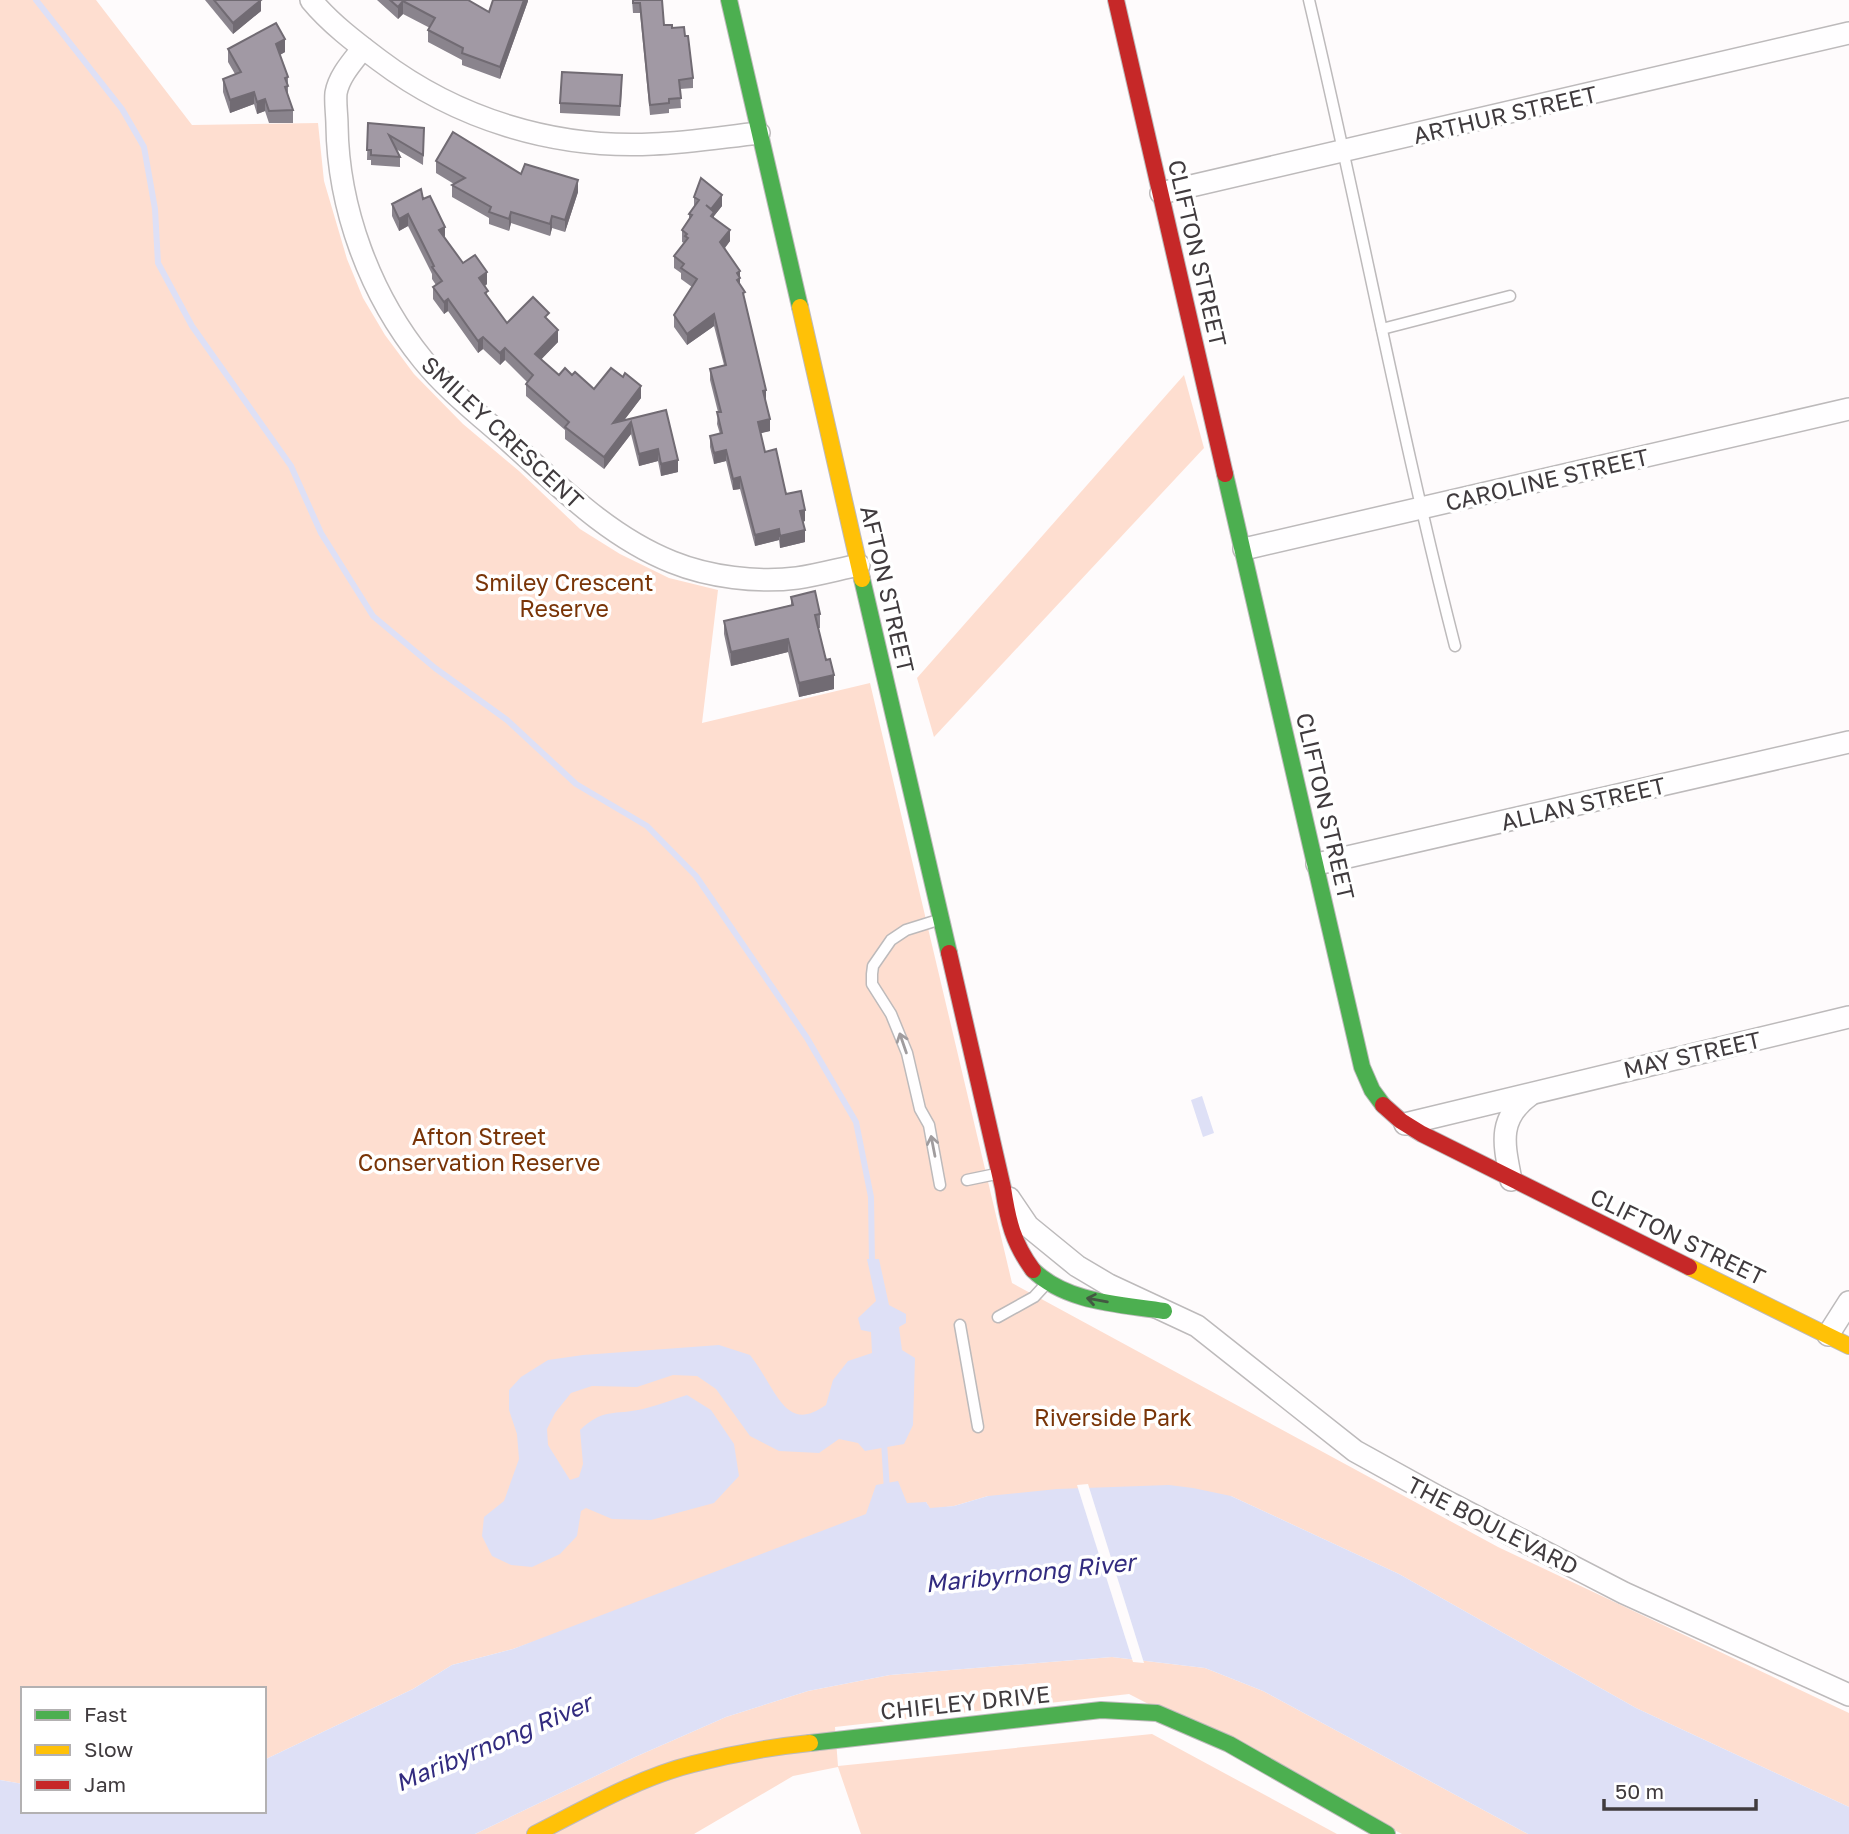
<svg xmlns="http://www.w3.org/2000/svg" width="1849" height="1834" font-family="'Golos Text',sans-serif">
	<style>
		.green { fill: #feded0 }
		.water { fill: #dee0f6 }
		.pier { fill: #fefbfc }
		.lines { fill: none; stroke-linecap: round; stroke-linejoin: round }
		.stream { stroke: #dee0f6; stroke-width: 6 }
		.lane-casing { stroke: #bdbabb; stroke-width: 13 }
		.street-casing { stroke: #bdbabb; stroke-width: 24 }
		.fast-casing { stroke: #bdbabb; stroke-width: 18 }
		.slow-casing { stroke: #bdbabb; stroke-width: 18 }
		.jam-casing { stroke: #bdbabb; stroke-width: 18 }
		.lane { stroke: #fffeff; stroke-width: 10 }
		.street { stroke: #fffeff; stroke-width: 21 }
		.fast { stroke: #4caf50; stroke-width: 16 }
		.slow { stroke: #ffc107; stroke-width: 16 }
		.jam { stroke: #c62828; stroke-width: 16 }
		.wall { fill: #8a848d }
		.shaded-wall { fill: #716b73 }
		.building { fill: #a199a4; stroke: #716b73; stroke-width: 2 }
		.oneway { stroke: #a09c9e }
		.oneway2 { stroke: #435842 }
		.labels { text-anchor: middle; dominant-baseline: central; stroke-width: 7; stroke-linejoin: round; paint-order: stroke }
		.street-label { font-size: 23px; fill: #403b3e; stroke: #fff }
		.park-label { font-size: 23px; fill: #793407; stroke: #fff }
		.water-label { font-size: 24px; font-style: italic; fill: #322b7f; stroke: #fff }
	</style>
	<rect width="100%" height="100%" fill="#fefbfc"/>
	<g class="green">
		<polygon points="0,0 96,0 192,125 318,123 324,181 347,259 363,298 385,335 414,374 463,424 519,471 580,529 620,554 669,578 718,590 702,723 870,683 1012,1283 1498,1547 1849,1713 1849,1807 1636,1708 1399,1574 1231,1496 988,1496 954,1506 930,1509 926,1502 513,1649 452,1665 413,1689 264,1760 264,1689 23,1689 23,1784 0,1780"/>
		<polygon points="1184,375 1204,448 934,737 917,678"/>
		<polygon points="1112,1657 1205,1668 1263,1691 1528,1834 1402,1834 1129,1694 835,1727 838,1766 1152,1734 1337,1834 861,1834 838,1767 793,1776 694,1834 475,1834 635,1757 726,1717 808,1691 890,1675"/>
	</g>
	<g class="water">
		<polygon points="1202,1096 1214,1133 1203,1137 1191,1100"/>
		<path d="M 867,1259 L 879,1259 L 889,1305 L 906,1314 L 906,1323 L 899,1327 L 902,1350 L 915,1358 L 913,1425 L 904,1444 L 865,1451 L 858,1443 L 839,1439 L 819,1453 L 779,1451 L 750,1436 L 716,1389 L 697,1376 L 673,1375 L 637,1387 L 592,1386 L 571,1393 L 555,1413 L 547,1429 L 548,1445 L 570,1480 L 579,1477 L 583,1464 L 580,1430 C 603,1409 610,1415 638,1410 C 654,1407 671,1400 687,1395 L 711,1410 L 734,1444 L 739,1476 L 714,1503 L 651,1520 L 612,1519 L 586,1508 L 581,1511 L 577,1536 L 560,1554 L 532,1567 L 511,1565 L 492,1556 L 482,1536 L 484,1517 L 504,1501 L 519,1459 L 517,1434 L 509,1410 L 509,1390 L 521,1377 L 548,1360 L 583,1355 L 719,1345 L 750,1355 C 757,1364 763,1374 769,1384 C 785,1410 796,1426 826,1405 L 833,1380 L 848,1361 L 872,1353 L 871,1332 L 861,1330 L 858,1318 L 876,1301 Z"/>
		<polygon points="898,1481 907,1503 926,1502 930,1508 954,1506 988,1496 1057,1489 1169,1485 1193,1488 1231,1496 1399,1574 1636,1708 1849,1807 1849,1834 1528,1834 1263,1691 1205,1668 1112,1657 890,1675 808,1691 726,1717 635,1757 475,1834 0,1834 0,1780 23,1784 23,1811 264,1811 264,1760 413,1689 452,1665 513,1649 866,1514 876,1485"/>
	</g>
	<polygon class="pier" points="1088,1484 1144,1663 1133,1662 1077,1485"/>
	<g class="lines">
		<g class="stream">
			<polyline points="36,0 122,109 144,147 155,209 158,263 192,326 291,466 321,533 373,616 435,668 507,720 576,784 647,826 696,876 807,1038 856,1122 871,1197 872,1265"/>
			<polyline points="884,1442 887,1491"/>
		</g>
		<g class="lane-casing">
			<g id="lane">
				<path d="M 1309,0 C 1360,215 1400,432 1455,646"/>
				<polyline points="1382,329 1510,296"/>
				<polyline points="938,920 906,930 891,940 873,966 872,974 872,984 891,1014 907,1053 920,1109 929,1125 940,1185"/>
				<polyline points="967,1180 996,1174"/>
				<polyline points="998,1317 1034,1297 1046,1284"/>
				<polyline points="960,1325 978,1427"/>
			</g>
		</g>
		<g class="street-casing">
			<g id="street">
				<path d="M 311,0 C 330,23 355,42 379,60 C 457,119 554,149 653,144 C 688,143 723,137 759,133"/>
				<path d="M 363,48 C 353,61 339,76 336,93 C 335,103 337,115 337,125 C 338,208 370,295 423,360 C 448,391 481,416 511,443 C 560,487 609,537 672,562 C 709,577 757,583 797,578 C 818,575 839,569 859,565"/>
				<polyline points="1161,193 1849,33"/>
				<polyline points="1244,549 1849,409"/>
				<polyline points="1317,864 1849,742"/>
				<polyline points="1405,1124 1849,1017"/>
				<path d="M 1511,1180 C 1504,1144 1497,1119 1530,1095"/>
				<polyline points="1009,1198 1028,1226 1077,1266 1109,1285 1197,1326 1355,1451 1440,1498 1624,1593 1849,1695"/>
				<polyline points="1828,1335 1849,1302"/>
			</g>
		</g>
		<g class="fast-casing">
			<g id="fast">
				<polyline points="729,0 800,307"/>
				<polyline points="1225,474 1362,1067 1372,1090 1383,1105"/>
				<polyline points="862,579 949,953"/>
				<path d="M 1033,1270 C 1067,1303 1120,1304 1164,1311"/>
				<polyline points="810,1743 1101,1710 1157,1713 1229,1744 1387,1834"/>
			</g>
		</g>
		<g class="slow-casing">
			<g id="slow">
				<polyline points="800,307 862,579"/>
				<polyline points="1689,1267 1849,1346"/>
				<path d="M 535,1834 C 584,1809 640,1777 693,1764 C 732,1754 771,1747 810,1743"/>
			</g>
		</g>
		<g class="jam-casing">
			<g id="jam">
				<polyline points="1116,0 1225,474"/>
				<path d="M 949,953 L 1003,1188 C 1008,1221 1013,1243 1033,1270"/>
				<polyline points="1383,1105 1401,1121 1422,1134 1689,1267"/>
			</g>
		</g>
		<use href="#lane" class="lane"/>
		<use href="#street" class="street"/>
		<use href="#fast" class="fast"/>
		<use href="#slow" class="slow"/>
		<use href="#jam" class="jam"/>
	</g>
	<g class="wall">
		<polygon points="205,0 261,0 261,11 233,34"/>
		<polygon points="377,0 468,0 489,12 528,0 528,1 500,79 462,65 462,60 428,42 428,30 430,28 403,14 398,19"/>
		<polygon points="632,0 662,0 664,25 672,28 693,78 693,88 680,89 681,108 669,109 669,113 650,115 640,13 633,13"/>
		<polygon points="228,49 285,52 280,55 288,77 288,96 293,110 293,123 269,123 265,111 257,114 254,104 230,113 223,92 223,79 235,74 228,62"/>
		<polygon points="622,85 620,116 560,113 560,103"/>
		<polygon points="368,123 424,128 423,165 396,149 400,157 400,167 371,165 371,160 367,160"/>
		<polygon points="436,161 521,174 578,192 565,232 552,228 550,236 511,223 509,231 489,224 489,218 452,197 452,185 454,184 436,173"/>
		<polygon points="694,197 722,206 714,216 714,218 730,241 725,248 740,282 740,284 745,303 766,402 770,431 760,433 765,452 786,494 805,521 803,522 805,542 780,548 779,540 755,546 740,489 733,490 726,461 714,464 710,447 710,436 720,434 717,424 718,412 710,380 710,369 724,365 714,326 687,345 674,327 674,315 692,287 681,279 681,273 674,268 674,256 684,243 682,242 682,230 689,219 689,214 694,207"/>
		<polygon points="423,199 445,239 463,263 487,284 485,286 488,298 507,323 549,321 558,342 541,359 559,375 572,375 594,389 641,398 624,420 666,410 678,472 661,476 658,461 639,466 631,434 604,469 565,439 565,430 526,396 526,384 527,382 505,360 500,365 483,349 478,353 448,311 444,314 433,299 433,287 436,285 432,279 432,274 408,226 399,231 392,216 392,204"/>
		<polygon points="791,597 820,614 820,628 818,628 834,689 799,697 788,652 731,666 724,634 724,621 791,605"/>
	</g>
	<g class="shaded-wall">
		<polygon points="261,0 261,11 233,34 233,23"/>
		<polygon points="524,0 528,0 528,1 500,79 500,67"/>
		<polygon points="403,1 403,14 398,19 398,7"/>
		<polygon points="285,39 285,52 276,57 276,44"/>
		<polygon points="254,92 254,104 230,113 230,100"/>
		<polygon points="265,99 265,111 257,114 257,102"/>
		<polygon points="578,180 578,192 565,232 565,220"/>
		<polygon points="722,195 722,206 714,216 714,223 711,227 711,209"/>
		<polygon points="511,212 511,223 509,231 509,219"/>
		<polygon points="408,214 408,226 399,231 399,219"/>
		<polygon points="552,216 552,228 550,236 550,224"/>
		<polygon points="445,227 445,239 439,230"/>
		<polygon points="730,230 730,241 720,254 720,242"/>
		<polygon points="740,271 740,290 737,292 737,273"/>
		<polygon points="487,272 487,284 479,290 479,278"/>
		<polygon points="448,299 448,311 444,314 444,302"/>
		<polygon points="714,314 714,326 687,345 687,334"/>
		<polygon points="558,330 558,342 535,366 535,354"/>
		<polygon points="483,337 483,349 478,353 478,341"/>
		<polygon points="505,348 505,360 500,365 500,353"/>
		<polygon points="641,386 641,398 613,435 613,423"/>
		<polygon points="766,390 766,402 763,402 763,391"/>
		<polygon points="770,419 770,431 758,434 758,422"/>
		<polygon points="631,422 631,434 604,469 604,457"/>
		<polygon points="658,449 658,461 639,466 639,454"/>
		<polygon points="726,450 726,461 714,464 714,453"/>
		<polygon points="678,460 678,472 661,476 661,464"/>
		<polygon points="740,477 740,489 733,490 733,479"/>
		<polygon points="805,510 805,521 800,522 800,511"/>
		<polygon points="779,529 779,540 755,546 755,535"/>
		<polygon points="805,530 805,542 780,548 780,536"/>
		<polygon points="788,639 788,652 731,666 731,652"/>
		<polygon points="834,675 834,689 799,697 799,683"/>
	</g>
	<g class="building">
		<polygon points="214,0 261,0 233,23"/>
		<polygon points="390,0 468,0 489,12 493,0 524,0 500,67 462,53 463,48 428,30 435,18 403,1 398,7"/>
		<polygon points="633,0 662,0 664,25 672,25 672,28 684,27 685,36 688,36 693,78 679,80 681,98 669,99 669,103 650,105 640,3 633,3"/>
		<polygon points="276,23 285,39 276,44 288,77 285,78 288,86 285,87 293,110 269,111 265,99 257,102 254,92 230,100 223,79 241,72 228,49"/>
		<polygon points="562,72 622,75 620,106 560,103"/>
		<polygon points="368,123 424,128 423,155 389,135 400,157 371,155 371,150 367,150"/>
		<polygon points="453,132 521,174 525,164 578,180 565,220 552,216 550,224 511,212 509,219 489,212 491,207 452,185 465,178 436,161"/>
		<polygon points="701,178 722,195 711,209 706,205 714,212 711,216 730,230 720,242 740,271 737,273 740,278 737,280 745,292 743,293 766,390 763,391 770,419 758,422 765,452 776,449 786,494 801,491 805,510 800,511 805,530 780,536 779,529 755,535 740,477 733,479 726,450 714,453 710,436 722,433 717,412 721,412 710,369 726,365 714,314 687,334 674,315 697,279 681,268 684,264 674,256 688,238 685,236 687,234 682,230 692,215 689,214 699,200 694,197"/>
		<polygon points="421,189 423,199 430,196 445,227 439,230 463,263 475,255 487,272 479,278 488,291 485,293 507,323 533,297 549,313 545,317 558,330 535,354 559,375 565,368 572,375 575,372 594,389 611,368 623,377 625,373 641,386 613,423 666,410 678,460 661,464 658,449 639,454 631,422 604,457 565,427 569,422 526,384 533,375 505,348 500,353 483,337 478,341 448,299 444,302 433,287 442,281 432,267 434,266 408,214 399,219 392,204"/>
		<polygon points="815,591 820,614 815,615 826,660 830,659 834,675 799,683 788,639 731,652 724,621 793,605 791,597"/>
	</g>
	<defs><path id="oneway-shaft" d="M-6 0H5M1.5-3L5.5 0L1.5 3" fill="none" stroke-width="1.6" stroke-linecap="round" stroke-linejoin="round" transform="scale(1.75)"/></defs>
	<g class="oneway">
		<use href="#oneway-shaft" transform="translate(903 1043) rotate(-109)"/>
		<use href="#oneway-shaft" transform="translate(933 1146) rotate(-101)"/>
	</g>
	<use class="oneway2" href="#oneway-shaft" transform="translate(1097 1300) rotate(-170)"/>
	<g class="labels">
		<g class="street-label">
			<text transform="translate(1505 114) rotate(-13)">ARTHUR STREET</text>
			<text transform="translate(1198 253) rotate(77)">CLIFTON STREET</text>
			<text transform="translate(503 432) rotate(43)">SMILEY CRESCENT</text>
			<text transform="translate(1547 479) rotate(-13)">CAROLINE STREET</text>
			<text transform="translate(888 589) rotate(77)">AFTON STREET</text>
			<text transform="translate(1583 803) rotate(-13)">ALLAN STREET</text>
			<text transform="translate(1326 806) rotate(77)">CLIFTON STREET</text>
			<text transform="translate(1692 1054) rotate(-13)">MAY STREET</text>
			<text transform="translate(1678 1236) rotate(26)">CLIFTON STREET</text>
			<text transform="translate(1493 1525) rotate(27)">THE BOULEVARD</text>
			<text transform="translate(965 1702) rotate(-6)">CHIFLEY DRIVE</text>
		</g>
		<g class="park-label">
			<text x="564" y="582">Smiley Crescent<tspan x="564" dy="26">Reserve</tspan></text>
			<text x="479" y="1136">Afton Street<tspan x="479" dy="26">Conservation Reserve</tspan></text>
			<text x="1113" y="1417">Riverside Park</text>
		</g>
		<g class="water-label">
			<text transform="translate(1030 1572) rotate(-6)">Maribyrnong River</text>
			<text transform="translate(493 1742) rotate(-23)">Maribyrnong River</text>
		</g>
	</g>
	<rect x="21" y="1687" width="245" height="126" fill="#ffffff" stroke="#b3b1b2" stroke-width="2"/>
	<rect x="35" y="1710" width="35" height="10" fill="#4caf50" stroke="#b3b1b2" stroke-width="2"/>
	<text x="84" y="1722" font-size="21" fill="#403b3e">Fast</text>
	<rect x="35" y="1745" width="35" height="10" fill="#ffc107" stroke="#b3b1b2" stroke-width="2"/>
	<text x="84" y="1757" font-size="21" fill="#403b3e">Slow</text>
	<rect x="35" y="1780" width="35" height="10" fill="#c62828" stroke="#b3b1b2" stroke-width="2"/>
	<text x="84" y="1792" font-size="21" fill="#403b3e">Jam</text>
	<path d="M1604 1799v10h152v-10" fill="none" stroke="#403b3e" stroke-width="3.5"/>
	<text x="1615" y="1799" font-size="21" fill="#403b3e" stroke="#ffffff" stroke-width="5" paint-order="stroke">50 m</text>
</svg>
